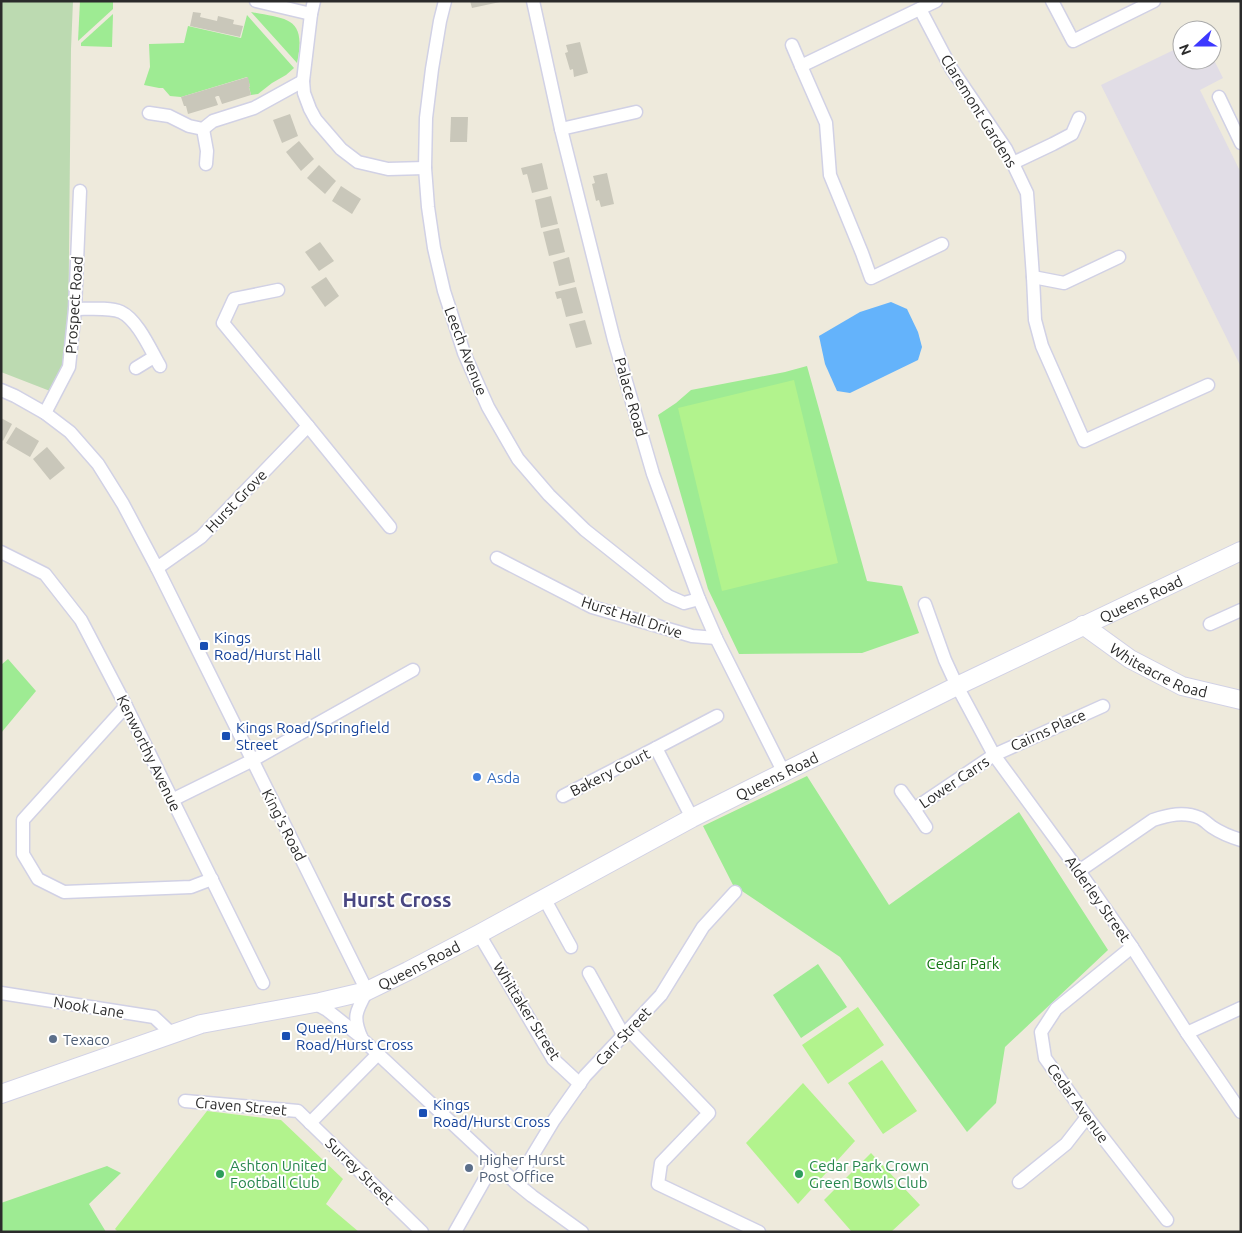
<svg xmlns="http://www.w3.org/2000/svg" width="1242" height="1233" font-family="Ubuntu,sans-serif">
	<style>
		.industrial { fill: #e1dde6 }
		.green { fill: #9eeb93 }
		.cemetery { fill: #bcdab1 }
		.pitch { fill: #b2f38d }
		.water { fill: #64b3fb }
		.building { fill: #c9c7ba }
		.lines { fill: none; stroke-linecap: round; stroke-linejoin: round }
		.minor-casing { stroke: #d1d1e5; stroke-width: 15 }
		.secondary-casing { stroke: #d1d1e5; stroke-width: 20 }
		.minor { stroke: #fff; stroke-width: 12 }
		.secondary { stroke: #fff; stroke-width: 18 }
		.transit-dot { fill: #1a4fb4; stroke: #fff; stroke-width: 2 }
		.shop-dot { fill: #3f7fe0; stroke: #fff; stroke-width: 2 }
		.service-dot { fill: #5c6f8a; stroke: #fff; stroke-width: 2 }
		.leisure-dot { fill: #2e9e5b; stroke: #fff; stroke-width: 2 }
		.labels { text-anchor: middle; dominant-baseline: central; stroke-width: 4; stroke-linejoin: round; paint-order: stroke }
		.street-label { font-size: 15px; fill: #2b2b2b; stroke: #fff }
		.transit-label { font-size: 15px; fill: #164399; stroke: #fff; text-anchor: start }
		.shop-label { font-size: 15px; fill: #366cbe; stroke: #fff; text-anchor: start }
		.park-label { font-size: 15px; fill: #137013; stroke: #fff }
		.service-label { font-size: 15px; fill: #4e5e75; stroke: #fff; text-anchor: start }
		.leisure-label { font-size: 15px; fill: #27864d; stroke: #fff; text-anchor: start }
		.district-label { font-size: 20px; font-weight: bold; fill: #484681; stroke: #fff }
	</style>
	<rect width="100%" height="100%" fill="#eeeadc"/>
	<polygon class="industrial" points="1182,46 1182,60 1212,60 1212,56 1223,78 1200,90 1241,173 1241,367 1101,85"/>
	<g class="green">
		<polygon points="80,1 113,1 113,9 78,41"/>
		<path d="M 251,12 C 287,19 307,17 297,63 Z"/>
		<polygon points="113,14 112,47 81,46 81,43"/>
		<polygon points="247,15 294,68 286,75 272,83 258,94 251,95 249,87 250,86 247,77 181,97 170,96 163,88 159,88 144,85 150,67 149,44 184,43 188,26 241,38"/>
		<polygon points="807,366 867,581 902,586 919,633 862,653 739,654 708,589 658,415 676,403 691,390 785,372"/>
		<polygon points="8,659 36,691 1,733 1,665"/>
		<polygon points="807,776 889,905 1019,812 1108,950 1005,1047 996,1103 967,1132 840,957 733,885 703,826"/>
		<polygon points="818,964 847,1007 801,1038 773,995"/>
		<polygon points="107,1166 121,1173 89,1204 106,1232 1,1232 1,1203"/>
	</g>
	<polygon class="cemetery" points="1,1 73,1 71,49 68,354 50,391 1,372"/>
	<g class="pitch">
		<polygon points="794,380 838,563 722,591 678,408"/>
		<polygon points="858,1007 884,1045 828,1084 802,1045"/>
		<polygon points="882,1060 917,1111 883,1134 848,1083"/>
		<polygon points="803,1083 855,1141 798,1204 746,1143"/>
		<polygon points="207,1111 281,1120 343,1179 326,1204 359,1232 118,1232 115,1229"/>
		<polygon points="871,1153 920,1205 891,1232 852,1232 824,1200"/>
	</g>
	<polygon class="water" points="891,302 907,309 918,332 922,347 918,360 850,393 837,391 825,364 819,336 860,312"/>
	<g class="building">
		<polygon points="470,1 500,1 500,2 472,8"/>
		<polygon points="193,12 201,13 200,17 217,21 218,16 234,20 233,24 243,26 240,37 190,26"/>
		<polygon points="580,42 588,73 574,77 573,69 570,70 565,53 568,52 566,45"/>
		<polygon points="248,77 250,86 249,87 251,95 222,104 219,96 217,96 215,97 218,105 188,114 186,106 184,106 181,97"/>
		<polygon points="290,114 298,136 282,143 273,120"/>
		<polygon points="451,117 468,117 467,142 450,142"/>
		<polygon points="299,141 314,159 301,171 286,152"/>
		<polygon points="542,163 548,189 532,193 527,174 523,175 521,168"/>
		<polygon points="319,165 336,181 325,194 307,178"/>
		<polygon points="607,173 614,204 601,207 599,200 596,201 592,184 595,183 593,176"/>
		<polygon points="341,186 361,199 352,214 332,201"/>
		<polygon points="551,196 558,224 541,228 535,200"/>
		<polygon points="559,228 565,252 549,256 543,232"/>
		<polygon points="320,242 334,261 319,271 305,252"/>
		<polygon points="569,257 575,282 559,286 553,262"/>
		<polygon points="326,277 339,296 325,307 311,287"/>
		<polygon points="576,287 583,313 566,317 561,298 557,299 555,292"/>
		<polygon points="585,320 592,344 576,348 569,324"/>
		<polygon points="1,418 12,424 3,441 1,439"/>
		<polygon points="16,427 39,441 30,457 6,443"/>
		<polygon points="47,447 65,468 50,480 33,459"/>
	</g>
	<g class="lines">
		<g class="minor-casing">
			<g id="minor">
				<polyline points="256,1 311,14"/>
				<polyline points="314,1 311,14 303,81 304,93 310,109 316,120 341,149 358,162 388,169 425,168"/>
				<polyline points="445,1 440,21 432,69 426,118 425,168 428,207 434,248 444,291 464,353 488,407 518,459 549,495 585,530 668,596 684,603 699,599"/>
				<polyline points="533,1 561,129 614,340 653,474 699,599 716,638 784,773"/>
				<polyline points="936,1 801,66 826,123 830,175 862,253 871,278 942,244"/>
				<polyline points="1052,1 1073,41 1154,1"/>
				<polyline points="920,9 951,68 1006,149 1027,193 1033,277 1035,320 1042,346 1084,441 1208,385"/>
				<polyline points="792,45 801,66"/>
				<polyline points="1219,97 1241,143"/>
				<polyline points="149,113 169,116 189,126 203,129 213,121 254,108 303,81"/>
				<polyline points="203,129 207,151 206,164"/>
				<polyline points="561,129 636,112"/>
				<polyline points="1013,163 1053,144 1072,134 1079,118"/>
				<polyline points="1033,277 1064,283 1119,257"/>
				<polyline points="278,290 234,299 223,323 308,426"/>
				<path d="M 75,309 C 88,309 110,307 121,312 C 138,320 151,351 160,366"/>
				<polyline points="136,368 154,357"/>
				<path d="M 1,390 L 15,396 L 45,413 L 70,432 L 98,464 L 123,504 L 157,568 L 367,991 C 356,1011 352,1017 362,1039 L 516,1183 L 532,1196 L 582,1232"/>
				<polyline points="45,413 69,367 75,309 80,191"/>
				<polyline points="1,552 45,574 81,620 126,706 263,983"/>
				<polyline points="497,558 592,607 692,636 716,638"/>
				<polyline points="157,568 201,537 308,426 390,527"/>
				<polyline points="925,604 945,660 957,686 994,755 1079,871 1132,947 1187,1033 1241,1112"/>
				<polyline points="1210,624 1241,610"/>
				<polyline points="126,706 23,820 23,854 38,879 64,892 191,887 212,879"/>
				<polyline points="901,791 914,809"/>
				<polyline points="563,796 656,748"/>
				<polyline points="172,800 251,761 413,670"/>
				<polyline points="692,818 656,748 717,716"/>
				<polyline points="926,827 914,809 994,755 1103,706"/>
				<path d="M 1079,871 L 1153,820 C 1168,815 1184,811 1200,818 C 1204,820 1208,824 1212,827 C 1221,833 1231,837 1241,840"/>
				<polyline points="544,898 571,947"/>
				<polyline points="479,934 553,1059 580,1084"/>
				<polyline points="1132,947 1056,1009 1041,1032 1045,1058 1087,1117 1167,1220"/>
				<polyline points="589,973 624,1036"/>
				<polyline points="1,993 154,1017 171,1033"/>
				<polyline points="314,1003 327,1010 361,1037"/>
				<polyline points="629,1030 709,1113 661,1163 658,1184 759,1232"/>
				<polyline points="1187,1033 1241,1008"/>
				<polyline points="185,1101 298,1111 422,1232"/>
				<polyline points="310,1123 378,1054"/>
				<polyline points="1019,1182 1066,1144 1087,1117"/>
				<polyline points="516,1183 554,1120 585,1076 661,995 703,927 735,892"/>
				<polyline points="455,1232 494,1163"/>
			</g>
		</g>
		<g class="secondary-casing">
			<g id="secondary">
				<path id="s1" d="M 1083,625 L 1130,659 L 1182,686 L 1241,700"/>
				<path id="s2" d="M 1,1094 L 201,1024 L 320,1002 L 367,991 L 408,971 L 479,934 L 692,818 L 957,686 L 1241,551"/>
			</g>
		</g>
		<use href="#minor" class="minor"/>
		<use href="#secondary" class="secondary"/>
	</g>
	<g class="transit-dot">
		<rect x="199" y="641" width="10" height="10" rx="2.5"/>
		<rect x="221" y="731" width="10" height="10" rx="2.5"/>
		<rect x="281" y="1031" width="10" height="10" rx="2.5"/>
		<rect x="418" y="1108" width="10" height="10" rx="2.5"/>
	</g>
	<circle class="shop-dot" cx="477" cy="777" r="5"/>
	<g class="service-dot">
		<circle cx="53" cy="1039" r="5"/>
		<circle cx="469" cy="1168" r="5"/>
	</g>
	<g class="leisure-dot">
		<circle cx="220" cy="1174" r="5"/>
		<circle cx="799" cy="1174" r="5"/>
	</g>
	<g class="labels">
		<g class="street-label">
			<text transform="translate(979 111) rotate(58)">Claremont Gardens</text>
			<text transform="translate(74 305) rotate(-86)">Prospect Road</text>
			<text transform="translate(466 351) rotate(69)">Leech Avenue</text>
			<text transform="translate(631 397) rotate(74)">Palace Road</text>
			<text transform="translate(236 501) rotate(-46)">Hurst Grove</text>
			<text stroke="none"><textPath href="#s2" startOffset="1249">Queens Road</textPath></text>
			<text transform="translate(632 617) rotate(18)">Hurst Hall Drive</text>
			<text stroke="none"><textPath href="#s1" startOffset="89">Whiteacre Road</textPath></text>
			<text transform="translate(1048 730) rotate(-24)">Cairns Place</text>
			<text transform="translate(149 753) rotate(64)">Kenworthy Avenue</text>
			<text transform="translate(610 772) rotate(-27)">Bakery Court</text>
			<text stroke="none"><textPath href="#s2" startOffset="844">Queens Road</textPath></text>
			<text transform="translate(954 782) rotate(-34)">Lower Carrs</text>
			<text transform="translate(284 825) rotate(63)">King's Road</text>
			<text transform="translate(1098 899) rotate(55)">Alderley Street</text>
			<text stroke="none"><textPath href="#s2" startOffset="439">Queens Road</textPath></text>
			<text transform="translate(89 1007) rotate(9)">Nook Lane</text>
			<text transform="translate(527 1011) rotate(58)">Whittaker Street</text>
			<text transform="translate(623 1036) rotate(-47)">Carr Street</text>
			<text transform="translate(1078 1103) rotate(54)">Cedar Avenue</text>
			<text transform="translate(241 1106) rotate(5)">Craven Street</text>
			<text transform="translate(360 1171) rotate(44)">Surrey Street</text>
		</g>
		<g class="transit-label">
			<text x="214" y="637">Kings<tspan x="214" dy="17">Road/Hurst Hall</tspan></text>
			<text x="236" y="727">Kings Road/Springfield<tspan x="236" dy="17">Street</tspan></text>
			<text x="296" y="1027">Queens<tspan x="296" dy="17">Road/Hurst Cross</tspan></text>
			<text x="433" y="1104">Kings<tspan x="433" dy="17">Road/Hurst Cross</tspan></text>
		</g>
		<g class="shop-label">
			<text x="487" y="777">Asda</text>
		</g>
		<g class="park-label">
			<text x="963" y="963">Cedar Park</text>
		</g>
		<g class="service-label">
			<text x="63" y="1039">Texaco</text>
			<text x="479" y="1159">Higher Hurst<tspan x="479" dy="17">Post Office</tspan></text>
		</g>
		<g class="leisure-label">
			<text x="230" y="1165">Ashton United<tspan x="230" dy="17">Football Club</tspan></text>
			<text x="809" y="1165">Cedar Park Crown<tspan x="809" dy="17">Green Bowls Club</tspan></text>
		</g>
		<g class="district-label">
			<text x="397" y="899">Hurst Cross</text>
		</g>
	</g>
	<rect width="1242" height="1233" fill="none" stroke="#2b2b2b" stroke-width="5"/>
	<g transform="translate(1197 45) rotate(249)"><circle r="24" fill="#ffffff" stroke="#aaaaaa"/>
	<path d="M0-4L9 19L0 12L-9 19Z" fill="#3d38ff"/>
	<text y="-8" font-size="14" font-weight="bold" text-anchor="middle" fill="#2b2b2b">N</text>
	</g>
</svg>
